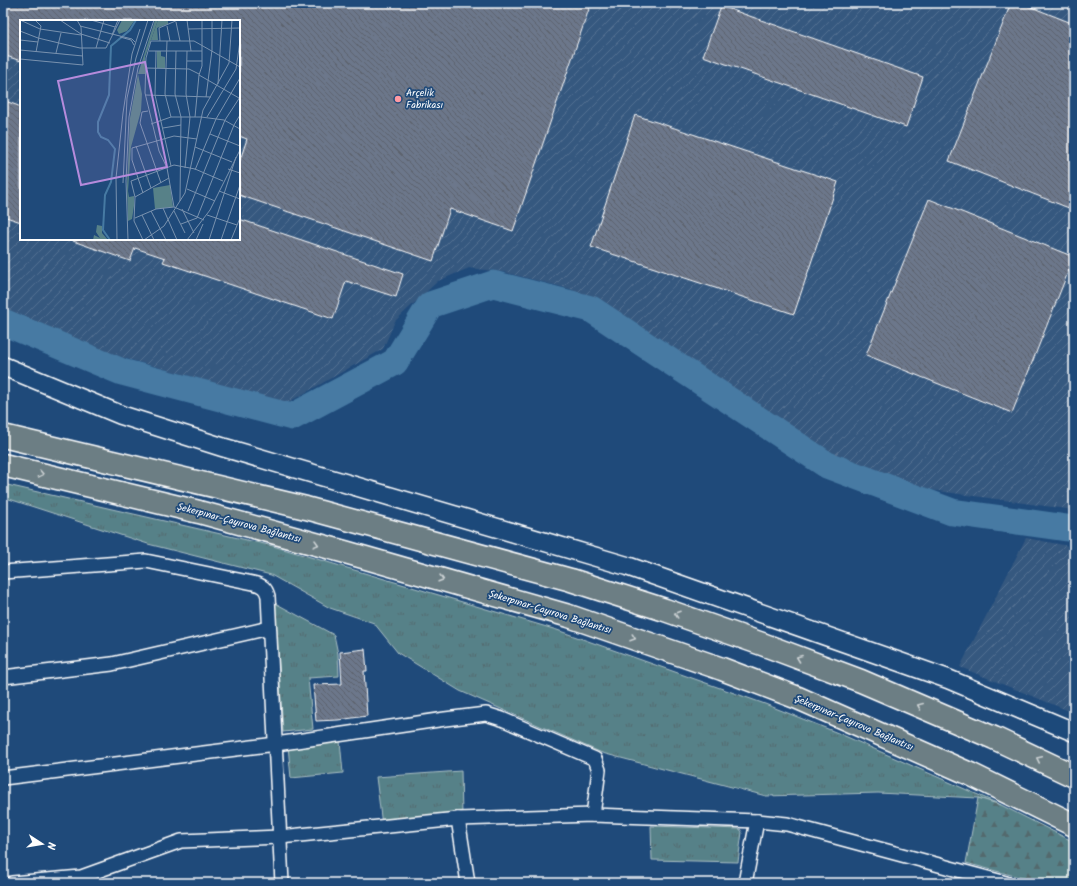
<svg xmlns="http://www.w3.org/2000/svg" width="1077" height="886" font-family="Kalam,sans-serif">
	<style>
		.industrial { fill: url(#industrial-furrows); fill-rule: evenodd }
		.grass { fill: url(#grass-tufts); stroke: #abc0c4 }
		.forest { fill: url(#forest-firs); stroke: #abc0c4 }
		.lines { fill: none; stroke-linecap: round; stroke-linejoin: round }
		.river { stroke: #467aa3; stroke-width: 27 }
		.building { fill: url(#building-back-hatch); stroke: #fff }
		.street-casing { stroke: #fff; stroke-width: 16 }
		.secondary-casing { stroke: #fff; stroke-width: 21 }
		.highway-casing { stroke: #fff; stroke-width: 25 }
		.street { stroke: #1f4a7a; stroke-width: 13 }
		.secondary { stroke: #1f4a7a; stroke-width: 18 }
		.highway { stroke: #6c7e84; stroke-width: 22 }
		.oneway { stroke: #ccd2d4 }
		.poi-dot { fill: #ff9aa2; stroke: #1f4a7a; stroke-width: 1.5 }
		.labels { text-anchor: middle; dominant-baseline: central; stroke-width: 3.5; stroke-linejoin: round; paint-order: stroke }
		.poi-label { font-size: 10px; fill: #fff; stroke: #1f4a7a; text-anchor: start }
		.street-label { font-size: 10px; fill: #fff; stroke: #1f4a7a }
		.inset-river { fill: none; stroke: #467aa3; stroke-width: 2 }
		.inset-road { fill: none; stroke: #7992af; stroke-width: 1 }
		.view { fill: #b68bdc; fill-opacity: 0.15; stroke: #b68bdc; stroke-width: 2 }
		.inset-edge { fill: none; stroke: #fff; stroke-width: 2 }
	</style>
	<defs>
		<pattern id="industrial-furrows" width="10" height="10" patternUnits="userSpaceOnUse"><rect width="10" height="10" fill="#36587f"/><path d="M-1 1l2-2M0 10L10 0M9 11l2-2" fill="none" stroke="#547192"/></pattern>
		<pattern id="grass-tufts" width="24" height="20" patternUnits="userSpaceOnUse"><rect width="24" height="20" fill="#578188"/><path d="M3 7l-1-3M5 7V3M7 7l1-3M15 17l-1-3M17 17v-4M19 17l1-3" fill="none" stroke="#52696d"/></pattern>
		<pattern id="forest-firs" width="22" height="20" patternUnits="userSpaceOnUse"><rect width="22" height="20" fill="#578188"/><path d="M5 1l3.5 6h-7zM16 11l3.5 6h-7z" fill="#52696d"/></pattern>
		<pattern id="building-back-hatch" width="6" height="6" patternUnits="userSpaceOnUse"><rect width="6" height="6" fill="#6c778b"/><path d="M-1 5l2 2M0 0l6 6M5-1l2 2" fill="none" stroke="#5c626c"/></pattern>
	</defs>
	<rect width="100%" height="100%" fill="#1f4a7a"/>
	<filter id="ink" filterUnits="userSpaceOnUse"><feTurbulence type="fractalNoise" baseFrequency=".025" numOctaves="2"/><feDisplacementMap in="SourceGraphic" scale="8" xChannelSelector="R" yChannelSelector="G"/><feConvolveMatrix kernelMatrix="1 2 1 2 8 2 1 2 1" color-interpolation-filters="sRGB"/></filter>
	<g filter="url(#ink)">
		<g class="industrial">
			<path d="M 3,3 L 1074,3 L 1074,510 L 924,489 L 796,442 L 632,323 L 570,289 L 503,272 L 469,268 L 438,281 L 395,321 L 383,349 L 287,403 L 102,352 L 3,308 ZM 21,21 L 239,21 L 239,239 L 21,239 Z"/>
			<polygon points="1026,538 1074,547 1074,713 960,667"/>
		</g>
		<g class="grass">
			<polygon points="3,484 273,546 557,630 765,704 838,733 1001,805 978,798 878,793 766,796 602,753 460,691 398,653 374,623 330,608 271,575 148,544 3,497"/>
			<polygon points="275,603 334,635 338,654 339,676 308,678 313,729 283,732"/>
			<polygon points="340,741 343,773 291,778 288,746"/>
			<polygon points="461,771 462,815 382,825 376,777"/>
			<polygon points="651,826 740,829 742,832 738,862 652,860"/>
		</g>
		<polygon class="forest" points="978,798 1001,805 1074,842 1074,883 1041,883 966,863"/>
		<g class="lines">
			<polyline class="river" points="3,322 122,372 292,417 395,362 430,305 493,284 591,309 827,465 952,512 1074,529"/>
		</g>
		<g class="building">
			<polygon points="3,3 591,3 513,231 450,209 433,261 239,195 239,163 247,139 239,136 239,21 21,21 21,61 3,55"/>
			<polygon points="1011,3 1021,3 1074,24 1074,210 949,161"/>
			<polygon points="721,6 923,77 906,127 703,56"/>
			<polygon points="3,100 21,107 21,222 3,216"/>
			<polygon points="635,115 838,182 794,314 591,247"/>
			<polygon points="929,199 1074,257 1012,413 866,355"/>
			<polygon points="239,219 403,274 396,297 346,281 333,319 163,262 165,258 135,248 130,261 73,241 73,239 239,239"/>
			<polygon points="365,649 367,671 364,671 367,716 338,720 316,721 313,685 342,684 340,652"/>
		</g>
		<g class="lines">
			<g class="street-casing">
				<g id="street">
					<path d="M 3,572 L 146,561 L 253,583 C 262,585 266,588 268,596 L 282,883"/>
					<polyline points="3,677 112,664 269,628"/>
					<polyline points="3,778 276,744 445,719 486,714 502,719 595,759 599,770 593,815"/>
					<polyline points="458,819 468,883"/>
					<polyline points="12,883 81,877 181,841 280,837 458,819 593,815 757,821 787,824 1006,883"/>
					<polyline points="745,883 757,821"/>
				</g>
			</g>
			<g class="secondary-casing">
				<polyline id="secondary" points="3,366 121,415 222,447 627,566 948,679 1074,732"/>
			</g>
			<g class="highway-casing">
				<g id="highway">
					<polyline points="3,436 306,508 571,580 665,610 762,644 861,681 994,738 1074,776"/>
					<polyline points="3,465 199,512 345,552 569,616 722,669 798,698 970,774 1074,825"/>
				</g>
			</g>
			<use href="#street" class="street"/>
			<use href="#secondary" class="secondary"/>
			<use href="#highway" class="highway"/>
		</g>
		<defs><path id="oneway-chevron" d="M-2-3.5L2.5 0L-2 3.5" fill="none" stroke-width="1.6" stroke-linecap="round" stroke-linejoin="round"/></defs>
		<g class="oneway">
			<use href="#oneway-chevron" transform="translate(41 474) rotate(13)"/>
			<use href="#oneway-chevron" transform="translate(316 544) rotate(15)"/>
			<use href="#oneway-chevron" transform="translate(441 579) rotate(16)"/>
			<use href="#oneway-chevron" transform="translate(677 614) rotate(-161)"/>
			<use href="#oneway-chevron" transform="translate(633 638) rotate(19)"/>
			<use href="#oneway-chevron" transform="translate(799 658) rotate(-159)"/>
			<use href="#oneway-chevron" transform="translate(920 706) rotate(-157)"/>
			<use href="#oneway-chevron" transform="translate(1039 759) rotate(-155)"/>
		</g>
	</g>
	<circle class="poi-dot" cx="398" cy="99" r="4"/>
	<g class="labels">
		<g class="poi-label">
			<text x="406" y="93">Arçelik<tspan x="406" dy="12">Fabrikası</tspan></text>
		</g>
		<g class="street-label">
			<text transform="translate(239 523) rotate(15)">Şekerpınar-Çayırova Bağlantısı</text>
			<text transform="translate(550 612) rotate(17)">Şekerpınar-Çayırova Bağlantısı</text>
			<text transform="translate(854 723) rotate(23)">Şekerpınar-Çayırova Bağlantısı</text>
		</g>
	</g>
	<g transform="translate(20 20)">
		<rect width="220" height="220" fill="#1f4a7a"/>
		<path d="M 138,0 L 148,0 L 148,4 L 137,8 L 138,20 L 131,20 ZM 137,31 L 141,31 L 141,36 L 145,37 L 145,48 L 137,48 ZM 118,54 L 122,74 L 121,91 L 111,127 L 108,171 L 109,177 L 114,176 L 114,186 L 112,199 L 108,201 L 107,166 L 110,98 ZM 150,165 L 153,187 L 135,189 L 133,168 Z" fill="#578188"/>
		<path d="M 135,0 L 138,0 L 125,37 L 125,54 L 118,54 Z" fill="#578188"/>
		<path d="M 102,0 L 115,0 L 107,11 L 99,14 L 97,10 ZM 77,205 L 82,206 L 82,213 L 88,220 L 73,220 L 74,215 L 80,218 L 76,212 Z" fill="#578188"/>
		<path class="inset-river" d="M 90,220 L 83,210 L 85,175 L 91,162 L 95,129 L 88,120 L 81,117 L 78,112 L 78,102 L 89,75 L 91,26 L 110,10 L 116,0"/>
		<path class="inset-road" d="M 0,0 L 20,9 L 61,15M 15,0 L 21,6 L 16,32M 40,0 L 61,14 L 90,23M 71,0 L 95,7M 167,0 L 171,31M 156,2 L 160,21M 60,6 L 112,19 L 115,22M 147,6 L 150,21M 168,9 L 220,8M 0,11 L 18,18 L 60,28 L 86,28 L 100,0M 92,15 L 98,0M 100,17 L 111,20 L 114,25M 0,20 L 18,22M 140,21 L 139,8 L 158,0M 147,21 L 145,74 L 151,97M 76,28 L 84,0M 0,30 L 63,36M 129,31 L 182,31M 136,31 L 135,75 L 151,146M 156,31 L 155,74 L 161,97 L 160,181M 36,33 L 41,13M 0,39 L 63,45 L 61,7 L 57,0M 167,41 L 182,41M 126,48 L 169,49 L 179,54M 179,55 L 219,78M 198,64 L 202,0M 125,75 L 191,77M 186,77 L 192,30 L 192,0M 128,91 L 122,92 L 120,103 L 141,163M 175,97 L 179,55 L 182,46 L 182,0M 187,97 L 216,49 L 220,21M 131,104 L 151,97 L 181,97 L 204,100 L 220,109M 143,108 L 161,105M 190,114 L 220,126M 116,126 L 131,168M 175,127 L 212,142M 165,148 L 170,97 L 166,74 L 167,31M 208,149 L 220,153M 175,150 L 196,99 L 220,58M 103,163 L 107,78 L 116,38 L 128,0M 167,169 L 195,181M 199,171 L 220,179M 123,173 L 112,140 L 112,128 L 154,116 L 177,119M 115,177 L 111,161 L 154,145 L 175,149 L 203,161M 154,187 L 147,148 L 139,131 L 125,73 L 126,38 L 131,21 L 174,21 L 220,47M 143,188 L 157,220M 162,189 L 174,213M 131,191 L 146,220M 154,191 L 165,213M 168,191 L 205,100 L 220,77M 122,195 L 134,220M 187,195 L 217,205M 115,198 L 136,189 L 154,187 L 184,200M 161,204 L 177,198 L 214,105 L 220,95M 97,220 L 96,158 L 103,93 L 112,34 L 120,9M 108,220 L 106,161 L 109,97 L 118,48 L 134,0M 123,220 L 114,201 L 115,177 L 149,158M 124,220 L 144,206 L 165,173 L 183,90 L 209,43 L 212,0M 167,220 L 190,190 L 220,130M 176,220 L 183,204M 189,220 L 216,137M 201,220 L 220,165M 211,220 L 220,198"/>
		<path class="view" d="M 125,42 L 147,147 L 61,165 L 38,61 Z"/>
		<rect width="220" height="220" class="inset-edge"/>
	</g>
	<rect width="1077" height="886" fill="none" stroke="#1f4a7a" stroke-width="16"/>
	<rect x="8" y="8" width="1061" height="870" fill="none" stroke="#fff" stroke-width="1.5" filter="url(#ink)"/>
	<g transform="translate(42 844) rotate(102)" stroke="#1f4a7a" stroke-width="3" paint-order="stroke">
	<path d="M0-3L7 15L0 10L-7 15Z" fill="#ffffff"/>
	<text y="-6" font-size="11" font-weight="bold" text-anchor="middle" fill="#ffffff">N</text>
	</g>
</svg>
